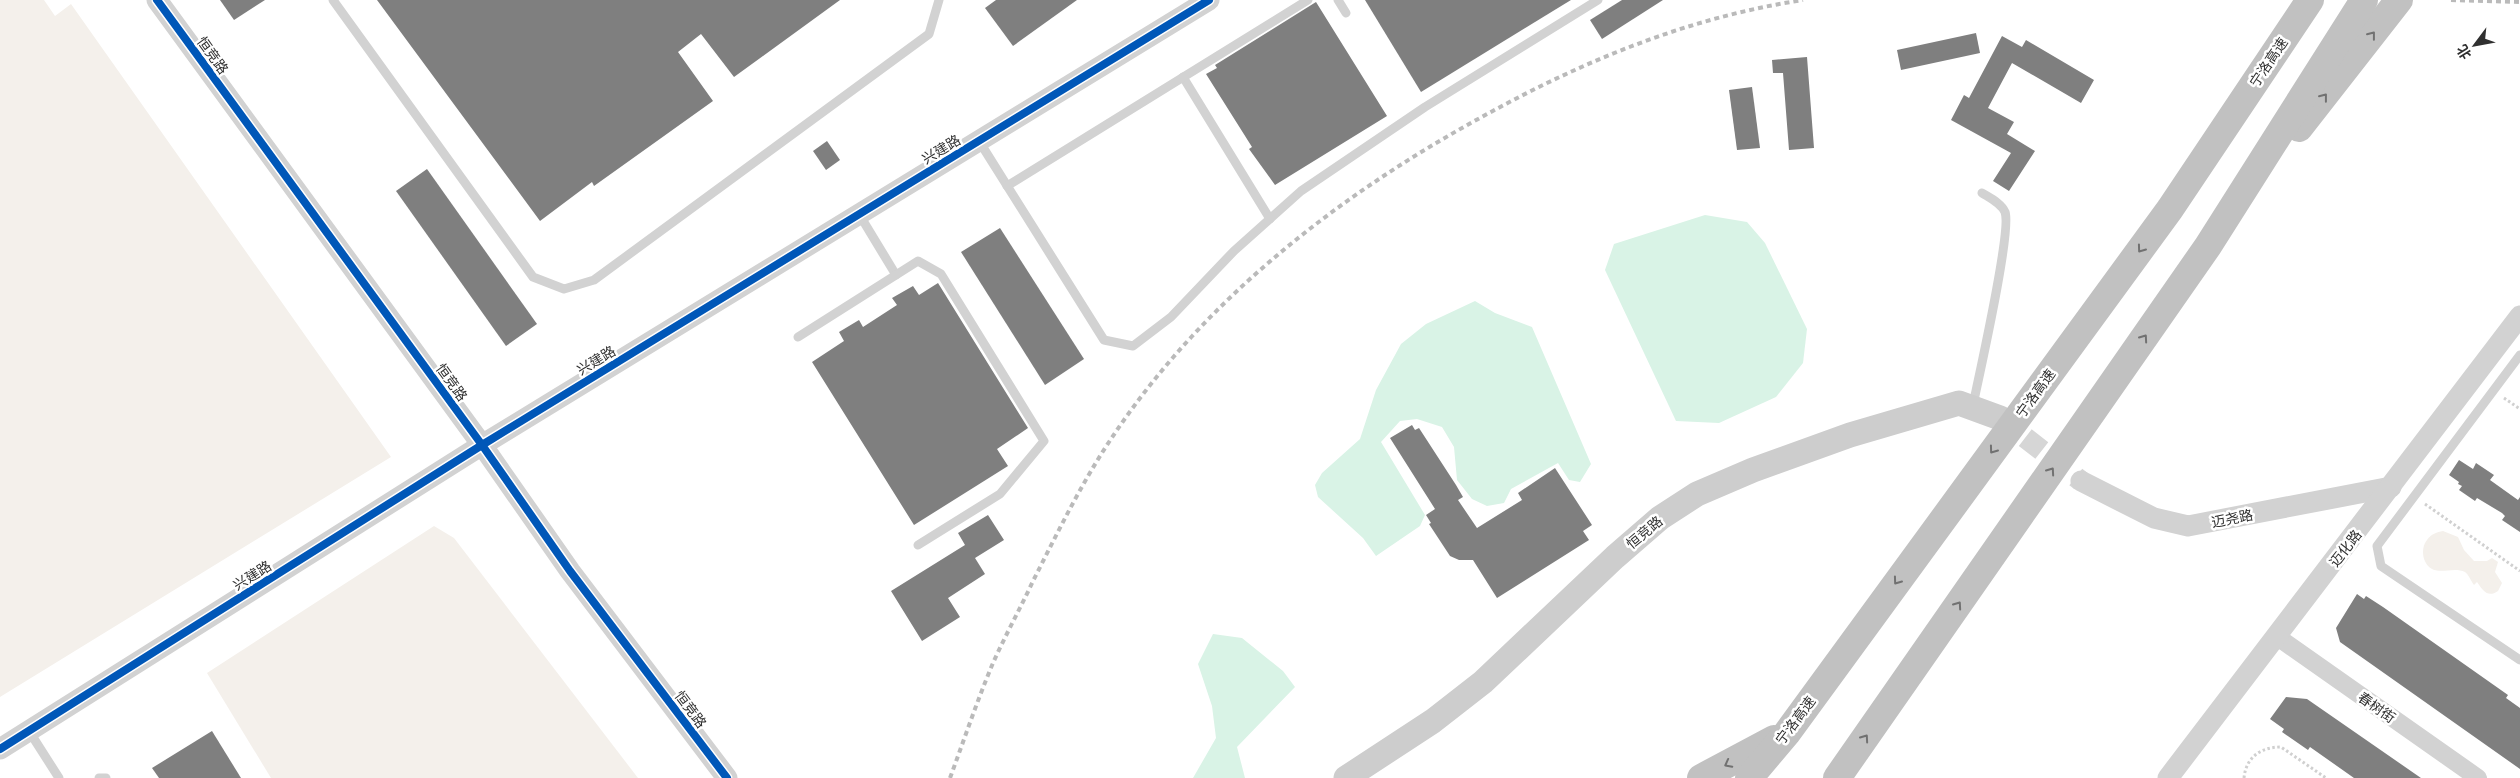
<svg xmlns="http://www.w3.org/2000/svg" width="2520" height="778" font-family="Lato,'Noto Sans SC',sans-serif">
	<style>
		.green { fill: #f4f0eb }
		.water { fill: #d9f3e6 }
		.building { fill: #7f7f7f }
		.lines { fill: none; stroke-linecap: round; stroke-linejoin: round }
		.tertiary-tunnel { stroke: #d6d6d6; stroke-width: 21; stroke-dasharray: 21 11; stroke-linecap: butt }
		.path { stroke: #d0d0d0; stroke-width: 3; stroke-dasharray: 2.5 2.5; stroke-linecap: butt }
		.service { stroke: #d2d2d2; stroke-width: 9 }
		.minor { stroke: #d2d2d2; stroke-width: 18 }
		.tertiary { stroke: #d2d2d2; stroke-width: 21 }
		.secondary { stroke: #cdcdcd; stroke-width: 25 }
		.motorway { stroke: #c1c1c1; stroke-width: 28 }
		.rail { stroke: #bababa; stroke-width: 4; stroke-dasharray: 5 4; stroke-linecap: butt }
		.cycleway-casing { stroke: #fff; stroke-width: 11 }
		.cycleway { stroke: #0057b8; stroke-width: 8 }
		.oneway { stroke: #717171 }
		.labels { text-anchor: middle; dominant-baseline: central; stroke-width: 5; stroke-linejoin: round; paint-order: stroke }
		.street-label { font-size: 14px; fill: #303030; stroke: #fff }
	</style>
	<rect width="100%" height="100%" fill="#fff"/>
	<g class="green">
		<polygon points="0,0 44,0 55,16 71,4 391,457 0,697"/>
		<polygon points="434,526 454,538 638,778 271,778 207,673"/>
		<path d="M 2443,531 L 2458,537 L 2464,550 L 2474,561 L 2487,561 L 2492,558 L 2498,562 L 2495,572 L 2502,583 L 2498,591 C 2488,598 2483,591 2477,582 L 2474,585 C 2471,581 2469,575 2465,572 C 2451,565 2432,580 2424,559 C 2422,552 2423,545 2427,540 C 2431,534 2437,532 2443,531 Z"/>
	</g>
	<g class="water">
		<polygon points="1705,215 1747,222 1765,243 1807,329 1803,363 1776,397 1719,423 1676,421 1605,270 1614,244"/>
		<polygon points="1475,301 1495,313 1532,327 1591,464 1580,482 1569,480 1558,463 1511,489 1504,503 1487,506 1472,499 1457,480 1454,447 1442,427 1417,419 1400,421 1381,442 1425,515 1420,526 1376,556 1363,538 1318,497 1315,485 1322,473 1360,439 1376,390 1401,344 1426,324"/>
		<polygon points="1213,634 1242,638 1283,671 1295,687 1237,747 1245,778 1193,778 1216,738 1212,706 1198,664"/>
	</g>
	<g class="building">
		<polygon points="220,0 265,0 234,20"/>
		<polygon points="377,0 840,0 734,77 701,34 678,52 713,101 594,186 592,182 540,221"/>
		<polygon points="996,0 1077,0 1013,46 985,8"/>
		<polygon points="1365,0 1571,0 1421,92"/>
		<polygon points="1622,0 1663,0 1602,39 1590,20"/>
		<polygon points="1316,2 1387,116 1275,185 1249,149 1252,147 1206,74 1217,68 1215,65"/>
		<polygon points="1976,33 1980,53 1901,70 1897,50"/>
		<polygon points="2002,36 2022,47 2026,40 2094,80 2081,103 2012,63 1988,108 2014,122 2007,134 2035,151 2009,191 1993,181 2011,153 1951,120 1964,95 1969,98"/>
		<polygon points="1807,57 1814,148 1789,150 1783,73 1773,73 1772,60"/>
		<polygon points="1752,87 1760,148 1737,150 1729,90"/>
		<polygon points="827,141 840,160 826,170 813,151"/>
		<polygon points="427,169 537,324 506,346 396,191"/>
		<polygon points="1000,228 1084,359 1045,385 961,252"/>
		<polygon points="938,283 1028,428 997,449 1008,466 914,525 812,362 844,341 839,332 859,320 863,327 897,305 892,298 913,286 919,295"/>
		<polygon points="1412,425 1415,430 1419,428 1456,485 1463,497 1458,500 1477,528 1522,500 1518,493 1555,468 1592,525 1583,531 1589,540 1497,598 1473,560 1459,560 1450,556 1429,524 1431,523 1426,515 1435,509 1390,438"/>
		<polygon points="2459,460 2473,469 2476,463 2494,475 2490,480 2518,500 2520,497 2520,532 2502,520 2505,516 2502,513 2477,498 2475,501 2459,490 2462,486 2458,484 2459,482 2449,475"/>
		<polygon points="988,515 1004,540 975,558 985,574 948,598 960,617 922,641 891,591 965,545 958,533"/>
		<polygon points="2357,594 2364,599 2366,596 2383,607 2508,695 2506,698 2520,708 2520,769 2340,642 2336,628"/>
		<polygon points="2286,697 2307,699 2421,778 2354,778 2310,747 2308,750 2282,732 2284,729 2270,719"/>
		<polygon points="212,731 241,778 159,778 152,768"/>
	</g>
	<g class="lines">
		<polyline class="tertiary-tunnel" points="2000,418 2081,481"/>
		<g class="path">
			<polyline points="2504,398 2520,409"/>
			<polyline points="2425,504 2520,571"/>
			<path d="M 2244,778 C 2246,757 2261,747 2281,747 L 2326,778"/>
		</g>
		<g class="service">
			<polyline points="333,0 533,277 564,289 594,280 929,34 939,0"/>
			<polyline points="1338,0 1346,13"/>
			<polyline points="1183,77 1270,219"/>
			<polyline points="979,141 1104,340 1133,346 1171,317 1234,251 1301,191 1425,107 1598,0"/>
			<polyline points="1007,186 1308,0"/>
			<polyline points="859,214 896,275"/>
			<polyline points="798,337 918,261 941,274 1044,441 1000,494 918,545"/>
			<polyline points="2520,355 2377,546 2381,566 2520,660"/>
			<path d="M 1973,405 C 1979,376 2012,230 2005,212 C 2001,203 1990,198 1982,193"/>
			<polyline points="29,731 59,778"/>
			<polyline points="99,778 106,778"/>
		</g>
		<polyline class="minor" points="2276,636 2478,778"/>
		<g class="tertiary">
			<polyline points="157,0 482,445 570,571 727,778"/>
			<polyline points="2081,481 2154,518 2188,526 2391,487"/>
			<polyline points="0,749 482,445 1209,0"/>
			<polyline points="2168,778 2520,316"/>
		</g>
		<polyline class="secondary" points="1346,778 1433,721 1483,682 1615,557 1660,518 1697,494 1753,470 1850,435 1959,403 2000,418"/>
		<g class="motorway">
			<polyline points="2299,128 2399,0"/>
			<polyline points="1701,778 1774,739"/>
			<polyline points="1749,778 1787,733 2170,209 2310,0"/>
			<polyline points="1837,778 2208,246 2364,0"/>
		</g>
		<g class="rail">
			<polyline points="2451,0 2520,2"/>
			<path d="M 950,778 C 964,740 977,701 993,663 C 1005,636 1020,609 1033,581 C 1057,534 1080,486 1109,442 C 1202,300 1341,193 1489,113 C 1588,59 1691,17 1803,0"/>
		</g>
		<g class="cycleway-casing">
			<g id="cycleway">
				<polyline points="157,0 482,445 570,571 727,778"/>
				<polyline points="0,749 482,445 1209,0"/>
			</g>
		</g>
		<use href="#cycleway" class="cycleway"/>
	</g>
	<defs><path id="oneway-chevron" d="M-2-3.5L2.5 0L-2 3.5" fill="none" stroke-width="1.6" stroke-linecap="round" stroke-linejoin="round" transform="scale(1.25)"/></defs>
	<g class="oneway">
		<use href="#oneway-chevron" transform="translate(2372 35) rotate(-52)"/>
		<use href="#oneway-chevron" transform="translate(2324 97) rotate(-52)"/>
		<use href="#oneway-chevron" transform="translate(2141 249) rotate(126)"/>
		<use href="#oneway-chevron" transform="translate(2144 338) rotate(-55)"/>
		<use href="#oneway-chevron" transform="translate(1993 450) rotate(126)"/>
		<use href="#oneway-chevron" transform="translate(2051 471) rotate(-55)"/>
		<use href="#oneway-chevron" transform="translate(1897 581) rotate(126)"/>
		<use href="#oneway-chevron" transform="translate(1958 605) rotate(-55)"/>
		<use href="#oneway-chevron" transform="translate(1865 738) rotate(-55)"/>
		<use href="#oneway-chevron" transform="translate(1728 764) rotate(152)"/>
	</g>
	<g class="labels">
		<g class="street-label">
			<text transform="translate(213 55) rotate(54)">恒竞路</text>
			<text transform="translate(2268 62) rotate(-56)">宁洛高速</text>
			<text transform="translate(941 149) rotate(-31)">兴建路</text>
			<text transform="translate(596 360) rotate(-31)">兴建路</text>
			<text transform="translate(452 382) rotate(54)">恒竞路</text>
			<text transform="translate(2035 393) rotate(-54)">宁洛高速</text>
			<text transform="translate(2232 518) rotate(-11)">迈尧路</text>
			<text transform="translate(1644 532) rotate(-40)">恒竞路</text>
			<text transform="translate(2345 548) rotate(-52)">迈化路</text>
			<text transform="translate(252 575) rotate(-32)">兴建路</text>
			<text transform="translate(2377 707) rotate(35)">春树街</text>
			<text transform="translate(691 709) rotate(53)">恒竞路</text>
			<text transform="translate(1795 720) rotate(-53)">宁洛高速</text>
		</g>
	</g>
	<g transform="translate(2475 45) rotate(238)" stroke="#ffffff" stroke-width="4" paint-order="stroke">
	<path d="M0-4L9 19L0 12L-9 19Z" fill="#303030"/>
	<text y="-8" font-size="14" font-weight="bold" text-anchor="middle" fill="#303030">北</text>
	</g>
</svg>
